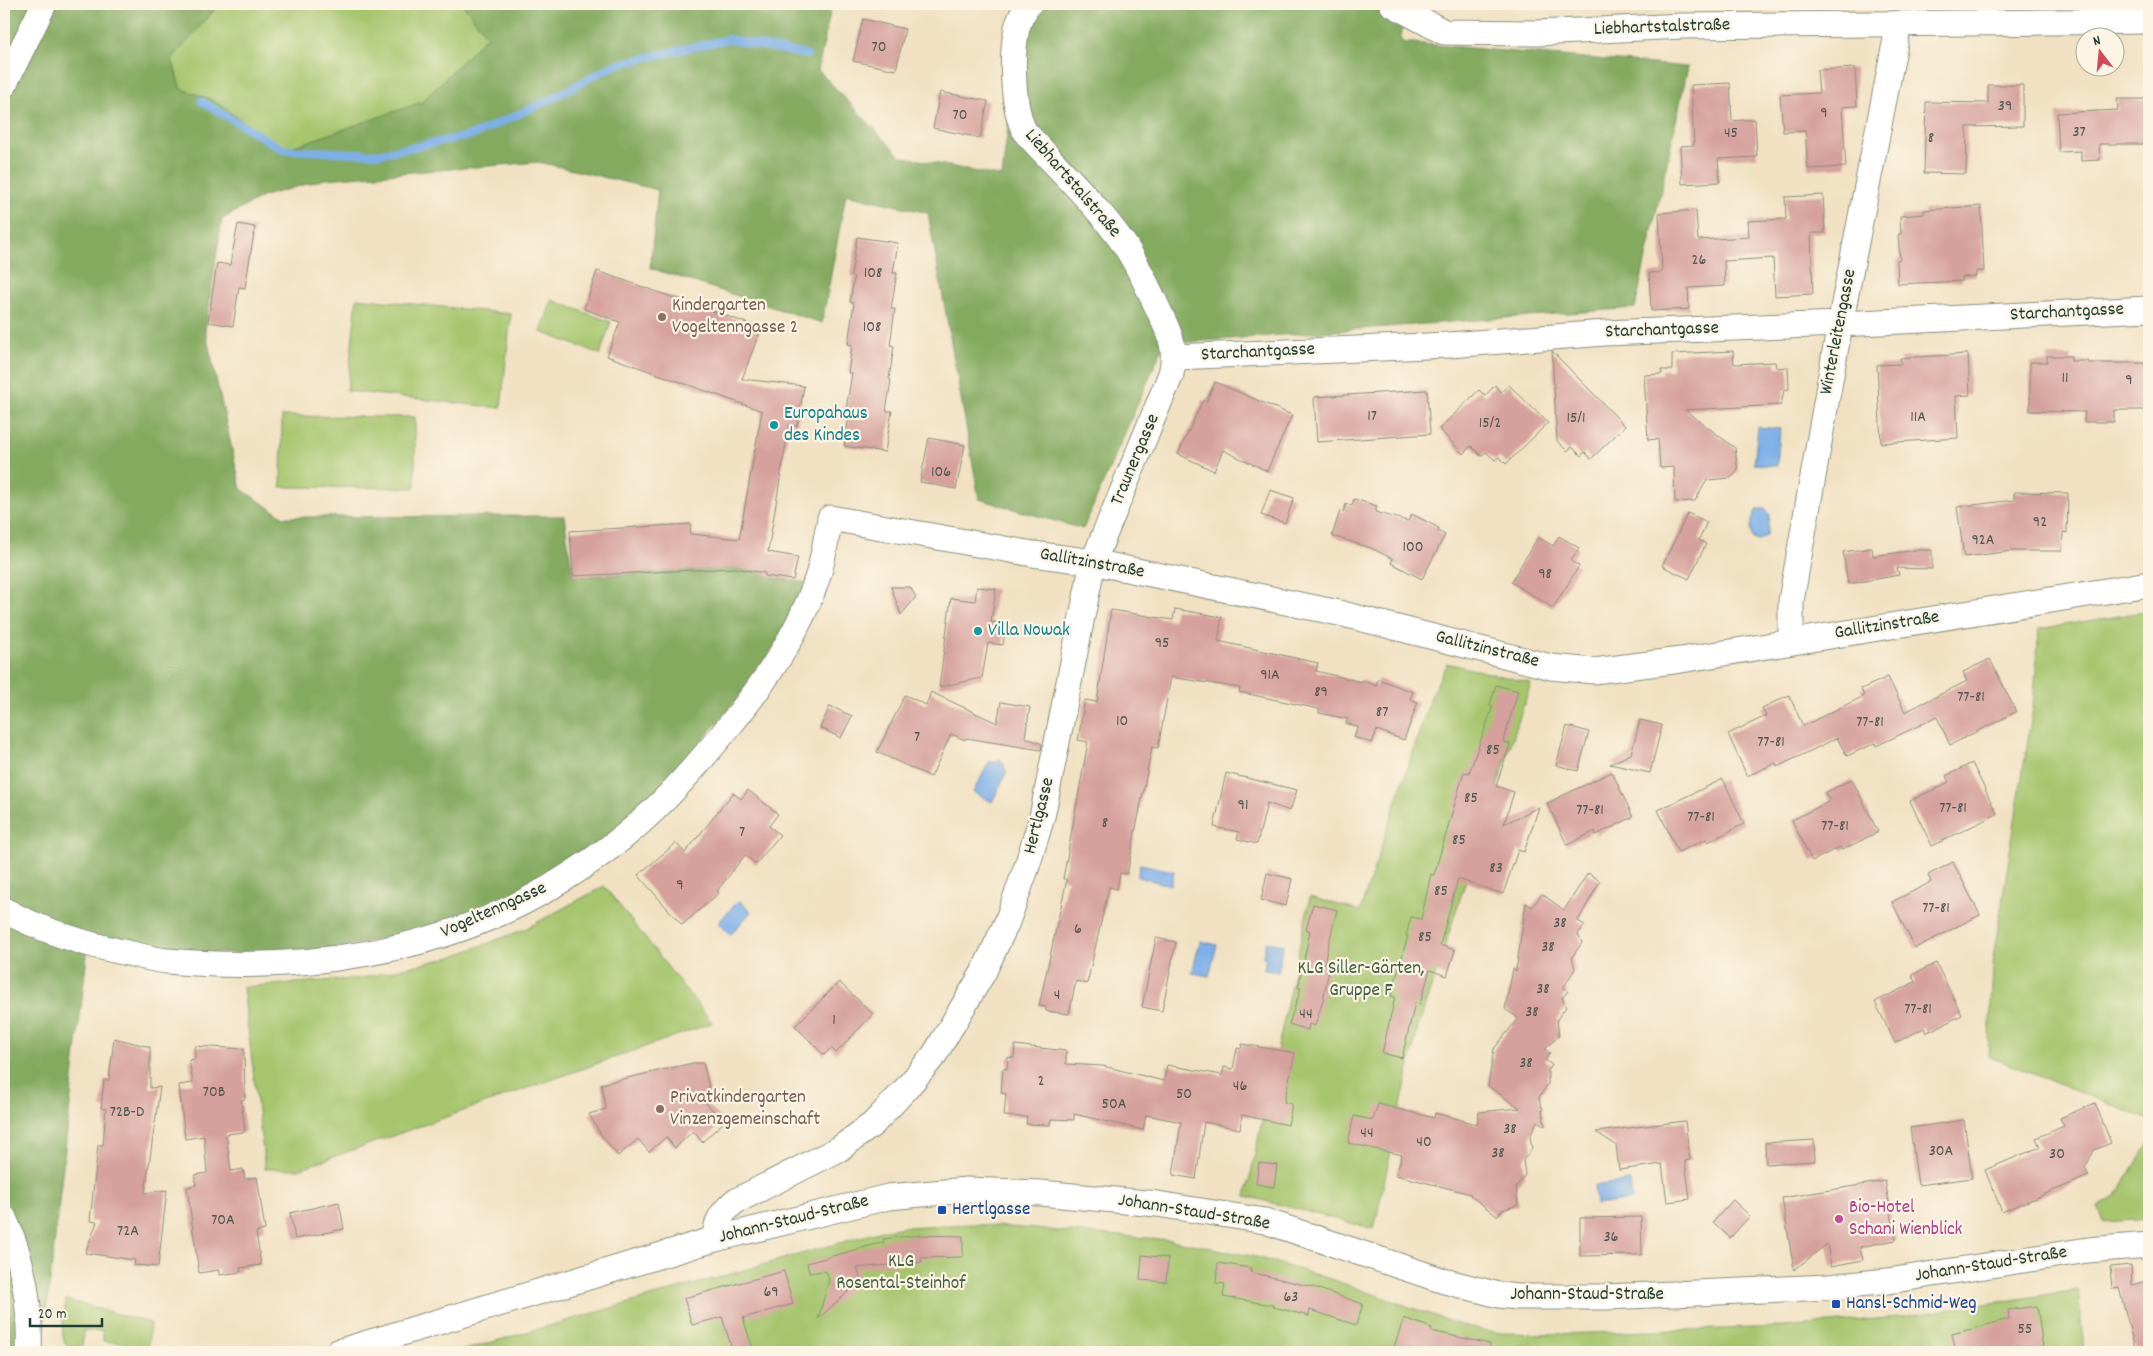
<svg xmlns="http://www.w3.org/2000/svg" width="2153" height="1356" font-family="Dekko,sans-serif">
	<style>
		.green { fill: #a6c56d; stroke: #628150 }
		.forest { fill: #84aa60; stroke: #52744a }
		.water { fill: #7dafe9; stroke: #4e768e }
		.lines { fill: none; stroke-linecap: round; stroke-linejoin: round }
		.stream { stroke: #7dafe9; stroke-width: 8 }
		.building { fill: #d6a09c }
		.minor-casing { stroke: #888f7b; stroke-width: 27 }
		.minor { stroke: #fff; stroke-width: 25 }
		.education-dot { fill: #8d6e63; stroke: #fcf5e5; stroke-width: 2 }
		.culture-dot { fill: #0f9aa8; stroke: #fcf5e5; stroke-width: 2 }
		.transit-dot { fill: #1a4fb4; stroke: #fcf5e5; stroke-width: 2 }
		.hotel-dot { fill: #d1479c; stroke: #fcf5e5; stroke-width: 2 }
		.labels { text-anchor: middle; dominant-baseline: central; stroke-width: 4.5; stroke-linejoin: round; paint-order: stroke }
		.number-label { font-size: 16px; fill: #4d564e }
		.street-label { font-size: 19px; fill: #1f3d34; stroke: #fcf5e5 }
		.education-label { font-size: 19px; fill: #785e54; stroke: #fcf5e5; text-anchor: start }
		.culture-label { font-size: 19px; fill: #0d838f; stroke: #fcf5e5; text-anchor: start }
		.park-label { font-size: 19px; fill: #415f42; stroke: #fcf5e5 }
		.hotel-label { font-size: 19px; fill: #b23c85; stroke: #fcf5e5; text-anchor: start }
		.transit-label { font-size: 19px; fill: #164399; stroke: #fcf5e5; text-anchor: start }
	</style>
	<rect width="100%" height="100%" fill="#fcf5e5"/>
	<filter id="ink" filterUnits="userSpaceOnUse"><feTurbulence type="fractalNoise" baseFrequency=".02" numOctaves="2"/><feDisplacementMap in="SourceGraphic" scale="10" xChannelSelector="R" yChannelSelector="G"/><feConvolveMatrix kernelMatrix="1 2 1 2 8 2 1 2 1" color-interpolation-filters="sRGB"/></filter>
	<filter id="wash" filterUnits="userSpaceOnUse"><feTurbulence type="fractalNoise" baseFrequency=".0096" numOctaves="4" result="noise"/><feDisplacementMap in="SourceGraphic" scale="20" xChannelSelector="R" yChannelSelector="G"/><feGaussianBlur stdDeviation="1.12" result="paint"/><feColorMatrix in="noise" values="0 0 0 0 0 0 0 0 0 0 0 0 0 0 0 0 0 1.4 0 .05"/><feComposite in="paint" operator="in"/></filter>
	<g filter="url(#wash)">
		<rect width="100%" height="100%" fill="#f1e1c2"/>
		<g class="green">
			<polygon points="219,4 463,4 487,36 422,103 284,150 212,100 180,88 172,59"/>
			<polygon points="357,298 511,314 501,408 347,391"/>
			<polygon points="552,300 611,322 600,354 541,332"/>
			<polygon points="282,416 415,417 415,488 281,487"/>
			<polygon points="2149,611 2149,1120 1988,1056 1994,952 2033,708 2039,629"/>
			<polygon points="1446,663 1531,683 1418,1027 1374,1229 1246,1196 1310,897 1360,911 1433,691 1447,665"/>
			<polygon points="604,886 712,1023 299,1169 265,1169 243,987 362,978 451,957 523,930"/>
			<polygon points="2149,1143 2149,1219 2104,1222 2098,1207 2115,1197"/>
			<polygon points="971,1224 1171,1240 1207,1247 1256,1257 1334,1280 1466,1327 1500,1333 1556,1334 1783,1327 1900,1317 2078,1290 2084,1352 457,1352 885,1230 904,1227"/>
			<path d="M 66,1300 L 150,1323 L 148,1349 L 126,1347 L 126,1343 L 103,1341 L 103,1331 L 83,1331 L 82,1347 C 77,1347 70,1348 66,1344 C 59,1338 65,1309 66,1300 Z"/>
		</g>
		<polygon class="forest" points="4,4 219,4 172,59 180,88 212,100 284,150 422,102 487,36 463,4 832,4 818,70 900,156 1002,177 1022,4 1404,4 1401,42 1688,67 1635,308 1164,344 1083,529 979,499 928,213 846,194 822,323 650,268 658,190 539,162 325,179 264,196 222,219 205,330 241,489 284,517 564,516 573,577 735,568 765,573 765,576 808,583 774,647 745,690 646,807 545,881 441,927 311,953 167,953 89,937 42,1352 4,1352"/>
		<g class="water">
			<polygon points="1758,427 1780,429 1777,466 1754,464"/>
			<path d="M 1757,509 L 1766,509 L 1770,515 L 1767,535 L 1758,541 L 1753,539 C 1749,529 1752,517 1757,509 Z"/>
			<polygon points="1000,759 1004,764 1004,769 1007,771 992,802 973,792 990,761 993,763"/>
			<polygon points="1140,864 1174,871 1171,885 1137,877"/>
			<polygon points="739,900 751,912 730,935 718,923"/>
			<polygon points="1200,941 1217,945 1209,976 1192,973"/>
			<polygon points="1266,942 1283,945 1278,972 1264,970 1266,958 1263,957"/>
			<polygon points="1630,1181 1632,1200 1596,1205 1594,1186"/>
		</g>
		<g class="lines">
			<polyline class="stream" points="201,101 284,150 377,154 473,135 545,102 614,65 728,39 807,55"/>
		</g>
		<g id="blocks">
			<g class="building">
				<polygon points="863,19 905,29 896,70 853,61"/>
				<polygon points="1855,68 1857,106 1842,107 1846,167 1808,169 1805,131 1783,132 1780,95 1819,93 1817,70"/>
				<polygon points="1730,83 1732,121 1755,119 1757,157 1718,159 1720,182 1682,184 1680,146 1694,145 1691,85"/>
				<polygon points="1988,85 2023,85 2023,126 1967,127 1966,174 1924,173 1926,102 1988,103"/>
				<polygon points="940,92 988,101 980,138 933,128"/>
				<polygon points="2117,99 2149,99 2149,144 2099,144 2100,160 2081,161 2081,151 2059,152 2057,113 2118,110"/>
				<polygon points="1823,195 1825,233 1811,233 1813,294 1775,296 1773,258 1724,261 1725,286 1688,288 1689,309 1651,311 1649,273 1662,272 1659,213 1696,210 1698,240 1749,237 1748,221 1786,219 1785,197"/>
				<polygon points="1981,206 1984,271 1976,271 1976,276 1962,277 1962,281 1898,284 1897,260 1900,259 1898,235 1901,234 1900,216 1924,214 1924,210"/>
				<polygon points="238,224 255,227 245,288 239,287 233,326 208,322 217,263 230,265"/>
				<polygon points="857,237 898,243 893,273 897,273 891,309 895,309 890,345 894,346 889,379 891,380 886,411 892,411 885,452 844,446 849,416 845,416 852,373 848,373 852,345 848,344 854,303 850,302 854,277 851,276"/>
				<polygon points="597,271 761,328 742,379 804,386 797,426 789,425 768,552 798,557 793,580 765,576 765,573 735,568 573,576 570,531 691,524 690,534 739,539 762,411 607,356 620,322 584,309"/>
				<polygon points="1552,351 1625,426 1591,459 1585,452 1581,456 1572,447 1567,451 1557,441"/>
				<polygon points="1733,351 1734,364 1775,362 1776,368 1788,367 1789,389 1784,390 1781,405 1685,410 1735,448 1738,471 1731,478 1707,480 1695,501 1675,502 1674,467 1660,468 1658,439 1648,440 1644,375 1662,374 1661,370 1672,370 1672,354"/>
				<polygon points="1968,354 1970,395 1956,396 1958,438 1881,443 1877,365 1901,364 1900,358"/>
				<polygon points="2047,356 2071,356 2071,361 2088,361 2088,363 2149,363 2149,410 2114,410 2114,422 2084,422 2085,412 2030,411 2030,362 2047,362"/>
				<polygon points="1215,382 1292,415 1267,471 1223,450 1214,471 1178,454 1203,400 1206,402"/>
				<polygon points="1495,385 1501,392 1509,385 1548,423 1506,464 1499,457 1495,460 1486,452 1481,456 1471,446 1463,454 1439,429 1479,390 1485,396"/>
				<polygon points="1427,390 1430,434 1317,442 1314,397"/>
				<polygon points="929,438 965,445 956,489 920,482"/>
				<polygon points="1270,490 1294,498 1285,523 1261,515"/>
				<polygon points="2014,492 2068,493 2067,533 2063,532 2062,551 2013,551 1964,557 1957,507 2014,500"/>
				<polygon points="1354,499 1377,506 1375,512 1408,521 1412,514 1439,528 1438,531 1445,535 1422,579 1391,563 1393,559 1371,548 1332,536 1340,511 1343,512 1346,504 1352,506"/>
				<polygon points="1688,513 1707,522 1699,540 1706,544 1689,579 1662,566"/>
				<polygon points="1559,536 1579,548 1571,561 1579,566 1553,608 1511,582 1538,537 1553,546"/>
				<polygon points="1872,548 1873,556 1917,550 1932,550 1932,569 1897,568 1899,575 1848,584 1843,552"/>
				<polygon points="891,587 910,587 916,597 901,615"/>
				<polygon points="977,587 996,589 991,622 1006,624 1003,645 988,643 982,678 939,687 951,598 975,601"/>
				<polygon points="1175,609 1222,617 1218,641 1318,663 1316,671 1361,682 1362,680 1376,686 1378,679 1413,692 1410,699 1418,702 1404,740 1377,730 1372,743 1354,737 1358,727 1346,723 1348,719 1319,713 1319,709 1239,692 1240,688 1171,677 1158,748 1152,747 1127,874 1120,873 1117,889 1109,887 1087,984 1076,981 1069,1014 1046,1011 1046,1007 1039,1006 1067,879 1063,879 1088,742 1078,740 1085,700 1097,702 1111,610 1173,620"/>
				<polygon points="1990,659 2016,712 1950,745 1937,717 1876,746 1875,743 1847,756 1837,738 1777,767 1776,763 1747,776 1728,734 1766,716 1762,708 1789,695 1803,726 1864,696 1861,689 1888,677 1905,712 1967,681 1963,672"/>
				<polygon points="1496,685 1518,691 1503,742 1510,744 1496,786 1514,792 1504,824 1539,807 1524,852 1518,850 1503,894 1458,879 1440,945 1455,950 1447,976 1430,970 1420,1004 1415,1003 1402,1058 1382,1053 1395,997 1391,996 1408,936 1406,936 1411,917 1421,919 1431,874 1434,875 1464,772 1469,773 1493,706 1490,705"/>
				<polygon points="931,692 997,723 1001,702 1030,707 1025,737 1042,744 1041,750 966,738 965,740 951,734 931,777 877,752 905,695 926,705"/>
				<polygon points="830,706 852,716 841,738 820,728"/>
				<polygon points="1640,720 1662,725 1650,773 1610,764 1631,754"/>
				<polygon points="1567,726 1589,732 1578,771 1556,765"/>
				<polygon points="1972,763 1997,814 1932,846 1910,801 1949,782 1946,776"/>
				<polygon points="1612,772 1633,817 1596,835 1595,831 1567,845 1547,803"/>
				<polygon points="1226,773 1297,790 1290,811 1267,803 1257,844 1237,839 1239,832 1214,827"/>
				<polygon points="1723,779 1744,824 1708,842 1707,839 1678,852 1658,810"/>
				<polygon points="1852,779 1878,832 1842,850 1840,847 1812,861 1792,820 1830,801 1825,793"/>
				<polygon points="748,790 778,814 769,826 780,835 756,864 745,855 717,891 719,893 682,925 638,875 676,843 685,853 733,793 741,799"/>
				<polygon points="1953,862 1980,915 1915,948 1892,902 1931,882 1928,875"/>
				<polygon points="1267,873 1292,879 1286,906 1261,900"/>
				<polygon points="1588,873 1600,881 1578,921 1585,925 1578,934 1582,943 1572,957 1575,969 1563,988 1568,991 1562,998 1566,1007 1557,1019 1559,1036 1545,1049 1550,1053 1545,1060 1552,1065 1548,1071 1548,1084 1539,1097 1541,1107 1543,1107 1542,1110 1545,1126 1537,1121 1530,1137 1532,1149 1523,1160 1525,1175 1516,1187 1518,1205 1502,1210 1497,1216 1470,1195 1471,1194 1396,1175 1402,1155 1348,1143 1354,1116 1373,1120 1378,1104 1434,1118 1435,1113 1477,1124 1479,1112 1520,1108 1488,1086 1494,1049 1518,1018 1505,1009 1513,969 1516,971 1526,903 1532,907 1542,894 1564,910"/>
				<polygon points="1313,904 1337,910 1324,963 1330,964 1323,1000 1315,1026 1309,1024 1308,1030 1289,1024 1301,988 1298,988 1310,931 1306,930"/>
				<polygon points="1156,938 1176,942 1162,1011 1142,1007"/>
				<polygon points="1936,963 1962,1015 1926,1033 1924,1028 1895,1043 1875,1002 1915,982 1912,975"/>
				<polygon points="839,982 873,1014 836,1053 831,1048 824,1055 795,1026"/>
				<polygon points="114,1038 150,1047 150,1088 160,1087 145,1193 167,1190 158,1267 134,1265 135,1260 85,1253 97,1222 90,1221 98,1145 103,1145 106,1109 101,1108 104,1080 109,1080"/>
				<polygon points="1242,1044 1295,1053 1284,1102 1292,1104 1288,1125 1242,1115 1240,1129 1204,1122 1196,1179 1173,1175 1181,1122 1146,1115 1143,1130 1074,1114 1074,1120 1051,1119 1050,1125 1026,1124 1027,1117 1004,1116 1006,1094 1001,1093 1003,1069 1007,1069 1008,1057 1014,1058 1015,1045 1066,1051 1066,1064 1103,1066 1164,1081 1167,1065 1222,1075 1224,1067 1233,1069 1237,1048 1241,1049"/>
				<polygon points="195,1046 244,1049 245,1099 241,1100 245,1132 226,1134 231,1171 243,1169 245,1179 257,1177 265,1230 256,1232 261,1265 240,1268 241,1272 219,1275 219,1270 199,1273 187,1187 196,1185 195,1175 207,1173 204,1136 185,1139 179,1085 193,1083 189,1060 195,1059"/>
				<polygon points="693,1063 703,1063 711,1096 705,1102 724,1122 702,1142 693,1131 675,1148 666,1137 649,1152 638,1139 618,1156 601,1135 589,1114 606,1109 601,1084"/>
				<polygon points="2095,1103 2111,1143 2094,1150 2085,1168 2089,1176 2002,1212 1985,1170 2040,1147 2036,1138 2064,1126 2060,1118"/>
				<polygon points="1964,1120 1972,1178 1918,1185 1910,1128"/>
				<polygon points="1685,1121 1690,1160 1685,1161 1690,1199 1667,1202 1662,1164 1619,1170 1616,1145 1596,1132"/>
				<polygon points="1814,1140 1815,1161 1766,1164 1765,1143"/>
				<polygon points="1259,1163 1277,1165 1274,1187 1256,1184"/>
				<polygon points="1885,1181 1896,1240 1860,1247 1863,1260 1831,1266 1827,1244 1794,1270 1782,1198"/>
				<polygon points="1733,1200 1750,1216 1730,1238 1713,1222"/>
				<polygon points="339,1202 344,1229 295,1239 290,1213"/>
				<polygon points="1641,1217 1642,1255 1580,1256 1580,1218"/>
				<polygon points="919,1235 963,1236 963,1257 921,1258 922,1262 857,1268 861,1280 818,1319 829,1280 826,1271 809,1273 807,1263 884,1242 883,1239"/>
				<polygon points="1142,1255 1168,1258 1166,1282 1140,1280"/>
				<polygon points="1218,1263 1251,1268 1250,1272 1313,1287 1363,1304 1356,1325 1310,1310 1309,1316 1273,1307 1273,1305 1223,1297 1225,1284 1216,1283"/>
				<polygon points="2131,1265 2132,1285 2149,1280 2149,1352 2136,1352 2119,1288 2112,1289 2110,1267"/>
				<polygon points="784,1271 793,1304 743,1318 754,1352 733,1352 722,1317 692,1325 684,1298"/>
				<polygon points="2037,1306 2043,1348 2011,1352 1956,1352 1952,1334 2009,1319 2008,1310"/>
				<polygon points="1404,1318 1432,1328 1431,1331 1490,1344 1489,1352 1408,1352 1394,1347"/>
			</g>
		</g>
	</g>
	<g filter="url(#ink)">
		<use href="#blocks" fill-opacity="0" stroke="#888f7b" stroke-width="1"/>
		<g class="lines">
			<g class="minor-casing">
				<g id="minor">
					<polyline points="1392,4 1444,32 1536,33 1683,26 2149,21"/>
					<polyline points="4,85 44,4"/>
					<polyline points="1176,357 1449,345 1605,333 1840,324 2149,309"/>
					<polyline points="1791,641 1791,601 1840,324 1899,23"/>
					<path d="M 4,910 C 44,932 87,945 132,954 C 144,957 156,960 168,961 C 296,973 437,954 549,888 C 582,868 615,846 643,820 C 671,795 697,765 721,736 C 762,687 802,631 820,569 C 824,552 827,535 830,518 L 1033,554 L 1093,562 L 1339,613 L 1551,667 L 1594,671 L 1681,660 L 2149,584"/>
					<path d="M 4,1218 C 24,1261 31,1305 29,1352"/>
					<path d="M 715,1239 C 716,1221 721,1214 734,1202 L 839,1149 L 873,1124 L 905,1090 L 935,1054 L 983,973 L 1007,922 L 1027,866 L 1042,817 L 1093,562 L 1171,374 C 1178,347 1169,333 1158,309 C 1148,287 1137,264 1124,244 C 1096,204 1058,168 1025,132 C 1012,108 1011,55 1017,28 C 1019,19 1024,11 1029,4"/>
					<polyline points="338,1352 715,1239 888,1197 967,1190 1041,1193 1157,1204 1265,1221 1444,1281 1499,1295 1517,1297 1606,1297 1829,1287 1888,1281 2088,1250 2149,1245"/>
				</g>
			</g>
			<use href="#minor" class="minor"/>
		</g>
	</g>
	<g class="education-dot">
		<circle cx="662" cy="317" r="5"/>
		<circle cx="660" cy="1109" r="5"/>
	</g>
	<g class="culture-dot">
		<circle cx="774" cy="425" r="5"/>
		<circle cx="978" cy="631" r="5"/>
	</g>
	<g class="transit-dot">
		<rect x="937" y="1205" width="10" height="10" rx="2.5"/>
		<rect x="1831" y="1299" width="10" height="10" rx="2.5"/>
	</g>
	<circle class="hotel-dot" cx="1839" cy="1219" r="5"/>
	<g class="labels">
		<g class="number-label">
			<text x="879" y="47">70</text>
			<text x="2005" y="106">39</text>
			<text x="1824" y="113">9</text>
			<text x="960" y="115">70</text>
			<text x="2079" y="132">37</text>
			<text x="1731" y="133">45</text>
			<text x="1931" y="138">8</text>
			<text x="1699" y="260">26</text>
			<text x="873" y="273">108</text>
			<text x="872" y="327">108</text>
			<text x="2065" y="378">11</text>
			<text x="2129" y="380">9</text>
			<text x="1372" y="416">17</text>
			<text x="1918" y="417">11A</text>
			<text x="1576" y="418">15/1</text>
			<text x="1490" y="423">15/2</text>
			<text x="941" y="472">106</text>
			<text x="2040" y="522">92</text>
			<text x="1983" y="540">92A</text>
			<text x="1413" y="547">100</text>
			<text x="1545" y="574">98</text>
			<text x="1162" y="643">95</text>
			<text x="1270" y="675">91A</text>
			<text x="1321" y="692">89</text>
			<text x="1971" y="697">77-81</text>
			<text x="1382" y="712">87</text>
			<text x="1122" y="721">10</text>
			<text x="1870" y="722">77-81</text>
			<text x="917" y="737">7</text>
			<text x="1771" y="742">77-81</text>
			<text x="1493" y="750">85</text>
			<text x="1471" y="798">85</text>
			<text x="1243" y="805">91</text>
			<text x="1953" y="808">77-81</text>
			<text x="1590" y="810">77-81</text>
			<text x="1701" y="817">77-81</text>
			<text x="1105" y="823">8</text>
			<text x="1835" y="826">77-81</text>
			<text x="742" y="832">7</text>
			<text x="1459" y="840">85</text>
			<text x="1496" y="868">83</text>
			<text x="680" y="885">9</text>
			<text x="1441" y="891">85</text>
			<text x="1936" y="908">77-81</text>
			<text x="1560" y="923">38</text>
			<text x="1078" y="929">6</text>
			<text x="1425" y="937">85</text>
			<text x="1548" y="947">38</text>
			<text x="1543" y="989">38</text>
			<text x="1057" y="995">4</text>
			<text x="1918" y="1009">77-81</text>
			<text x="1532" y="1012">38</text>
			<text x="1306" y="1014">44</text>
			<text x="834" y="1020">1</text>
			<text x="1526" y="1063">38</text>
			<text x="1041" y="1081">2</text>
			<text x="1240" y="1086">46</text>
			<text x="214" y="1092">70B</text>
			<text x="1184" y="1094">50</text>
			<text x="1114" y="1104">50A</text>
			<text x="127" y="1112">72B-D</text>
			<text x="1510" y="1129">38</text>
			<text x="1367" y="1133">44</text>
			<text x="1424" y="1142">40</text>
			<text x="1941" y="1151">30A</text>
			<text x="1498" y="1153">38</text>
			<text x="2057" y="1154">30</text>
			<text x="223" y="1220">70A</text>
			<text x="128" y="1231">72A</text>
			<text x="1611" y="1237">36</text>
			<text x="771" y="1292">69</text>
			<text x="1291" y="1297">63</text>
			<text x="2025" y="1329">55</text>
		</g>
		<g class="street-label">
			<text transform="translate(1662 28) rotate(-2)">Liebhartstalstraße</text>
			<text transform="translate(1072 184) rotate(49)">Liebhartstalstraße</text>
			<text transform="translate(2067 313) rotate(-3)">Starchantgasse</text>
			<text transform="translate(1662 331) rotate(-2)">Starchantgasse</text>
			<text transform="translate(1839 332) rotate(-79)">Winterleitengasse</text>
			<text transform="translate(1258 353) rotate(-3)">Starchantgasse</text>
			<text transform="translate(1136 460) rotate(-67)">Traunergasse</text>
			<text transform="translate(1092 564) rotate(10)">Gallitzinstraße</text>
			<text transform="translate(1887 626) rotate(-9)">Gallitzinstraße</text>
			<text transform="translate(1487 650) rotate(14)">Gallitzinstraße</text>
			<text transform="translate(1040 816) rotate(-76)">Hertlgasse</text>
			<text transform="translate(494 911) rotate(-24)">Vogeltenngasse</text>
			<text transform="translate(1194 1213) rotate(9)">Johann-Staud-Straße</text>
			<text transform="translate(794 1220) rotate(-14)">Johann-Staud-Straße</text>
			<text transform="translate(1991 1265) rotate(-9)">Johann-Staud-Straße</text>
			<text x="1587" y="1295">Johann-Staud-Straße</text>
		</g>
		<g class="education-label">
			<text x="672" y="306">Kindergarten<tspan x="672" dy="22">Vogeltenngasse 2</tspan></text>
			<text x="670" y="1098">Privatkindergarten<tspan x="670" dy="22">Vinzenzgemeinschaft</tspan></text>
		</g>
		<g class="culture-label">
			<text x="784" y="414">Europahaus<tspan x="784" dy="22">des Kindes</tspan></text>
			<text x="988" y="631">Villa Nowak</text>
		</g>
		<g class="park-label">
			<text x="1361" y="969">KLG Siller-Gärten,<tspan x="1361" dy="22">Gruppe F</tspan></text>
			<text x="901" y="1262">KLG<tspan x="901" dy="22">Rosental-Steinhof</tspan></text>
		</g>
		<g class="hotel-label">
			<text x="1849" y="1208">Bio-Hotel<tspan x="1849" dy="22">Schani Wienblick</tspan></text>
		</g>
		<g class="transit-label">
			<text x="952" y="1210">Hertlgasse</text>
			<text x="1846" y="1304">Hansl-Schmid-Weg</text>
		</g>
	</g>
	<rect width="2153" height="1356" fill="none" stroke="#fcf5e5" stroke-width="20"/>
	<g transform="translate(2100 52) rotate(344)"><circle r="24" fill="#fcf5e5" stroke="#a4ab9e"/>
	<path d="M0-4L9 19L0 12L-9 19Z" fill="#d1495b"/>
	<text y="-8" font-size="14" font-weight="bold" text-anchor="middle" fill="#1f3d34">N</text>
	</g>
	<path d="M30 1318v8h72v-8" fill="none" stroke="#1f3d34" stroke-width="2.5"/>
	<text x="38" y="1318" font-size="15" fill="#1f3d34" stroke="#fcf5e5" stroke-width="4" paint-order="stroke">20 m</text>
</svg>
